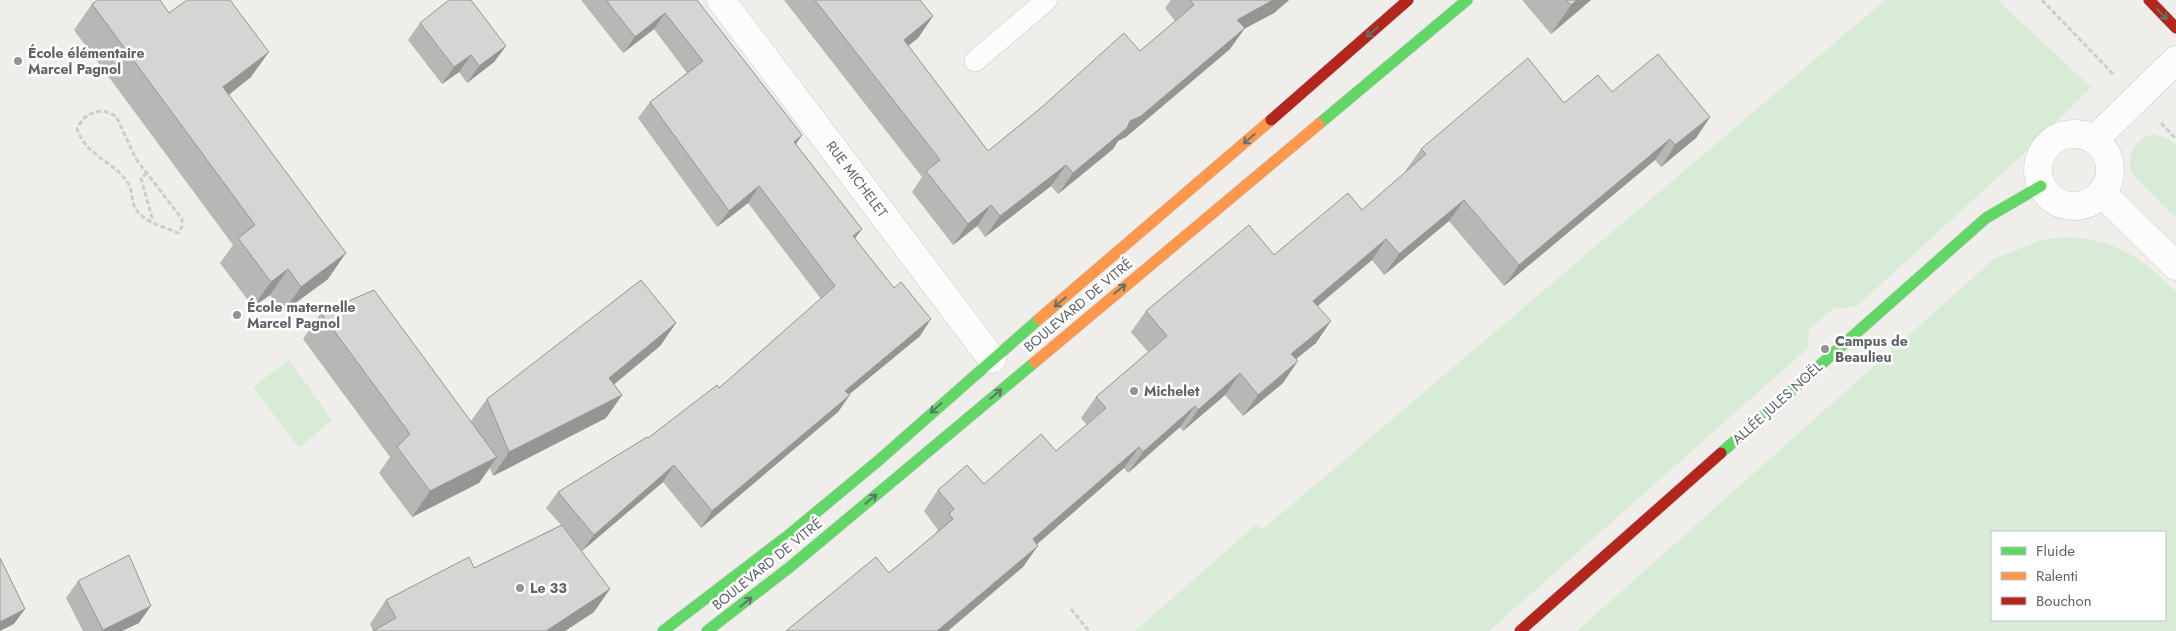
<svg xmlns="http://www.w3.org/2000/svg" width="2176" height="631" font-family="Jost,sans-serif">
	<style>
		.green { fill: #d8ebd6; fill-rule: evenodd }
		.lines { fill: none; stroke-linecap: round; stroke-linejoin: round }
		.lane-casing { stroke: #cbcccc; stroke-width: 22 }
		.street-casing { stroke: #cbcccc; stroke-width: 29 }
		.fast-casing { stroke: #cacacb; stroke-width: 12 }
		.slow-casing { stroke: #cacacb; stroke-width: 12 }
		.jam-casing { stroke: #cacacb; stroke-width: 12 }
		.path { stroke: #cacfcc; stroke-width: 3; stroke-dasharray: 5 2.5; stroke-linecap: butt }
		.lane { stroke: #fdfcfc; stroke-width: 21 }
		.street { stroke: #fdfcfc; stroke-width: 28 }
		.fast { stroke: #63d668; stroke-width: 11 }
		.slow { stroke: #ff974d; stroke-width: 11 }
		.jam { stroke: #b3261e; stroke-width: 11 }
		.wall { fill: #b8b7b5 }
		.shaded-wall { fill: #969594 }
		.building { fill: #d6d5d3; stroke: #969594 }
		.oneway { stroke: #607468 }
		.poi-dot { fill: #919496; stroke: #fff; stroke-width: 2 }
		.labels { text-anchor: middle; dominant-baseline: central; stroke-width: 5; stroke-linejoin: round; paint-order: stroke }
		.poi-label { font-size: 14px; font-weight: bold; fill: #5f6368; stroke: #fff; text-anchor: start }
		.street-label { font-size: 14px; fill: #5f6368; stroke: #fff }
	</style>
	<rect width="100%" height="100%" fill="#efeeea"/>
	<g class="green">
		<polygon points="1885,0 1997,0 2091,87 2020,157 1857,306 1833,309 1809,329 1808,348 1489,631 1135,631 1257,524 1262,530"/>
		<path d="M 2153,134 L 2169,139 L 2176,146 L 2176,218 L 2133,174 C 2125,155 2134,140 2153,134 Z"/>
		<path d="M 2060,237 C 2111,236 2141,257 2176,292 L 2176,631 L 1577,631 L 1994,259 L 2038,241 ZM 1992,532 L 2165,532 L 2165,620 L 1992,620 Z"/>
		<polygon points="289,360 332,420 299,448 253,387"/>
	</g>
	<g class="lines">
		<g class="lane-casing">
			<polyline id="lane" points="975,61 1047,0"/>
		</g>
		<g class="street-casing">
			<g id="street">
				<polyline points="721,0 992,359"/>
				<circle cx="2074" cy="170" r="36"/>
				<polyline points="2094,140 2176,60"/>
				<polyline points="2102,193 2176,266"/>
			</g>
		</g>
		<g class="fast-casing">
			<g id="fast">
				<polyline points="1319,124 1467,0"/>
				<polyline points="1721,453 1986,218 2041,186"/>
				<polyline points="663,631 790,534 878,461 1039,319"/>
				<polyline points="707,631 790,567 1035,362"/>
			</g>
		</g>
		<g class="slow-casing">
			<g id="slow">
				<polyline points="1039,319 1271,120"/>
				<polyline points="1035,362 1319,124"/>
			</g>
		</g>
		<g class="jam-casing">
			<g id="jam">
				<polyline points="2149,0 2176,28"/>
				<polyline points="1271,120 1408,0"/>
				<polyline points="1520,631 1721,453"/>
			</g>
		</g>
		<g class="path">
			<polyline points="2042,0 2113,74"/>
			<path d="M 104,111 L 116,116 L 136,159 L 182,219 L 182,227 L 178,233 C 167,228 151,224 142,216 C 129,205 135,198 129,185 C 117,162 88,159 77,129 C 83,116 90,112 104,111 Z"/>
			<polyline points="2161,123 2176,139"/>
			<polyline points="147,173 141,178 153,221"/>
			<polyline points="1071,609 1089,631"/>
		</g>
		<use href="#lane" class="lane"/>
		<use href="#street" class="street"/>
		<use href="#fast" class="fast"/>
		<use href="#slow" class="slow"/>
		<use href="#jam" class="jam"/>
	</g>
	<g class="wall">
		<polygon points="581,0 697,0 802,135 796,144 862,229 855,238 920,336 849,394 838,412 701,528 663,482 582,551 574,542 594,612 565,631 373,631 370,624 386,600 474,568 561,525 546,508 558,492 648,438 719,388 821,299 748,203 717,227 638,118 650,102 687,73 654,29 623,53"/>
		<polygon points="784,0 920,0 933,16 918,38 908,46 988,151 1140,51 1175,21 1165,8 1171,0 1289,0 1274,13 1245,28 1230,49 1126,137 1118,141 1113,149 1058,194 1051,186 985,237 977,226 953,245 912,192 922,177"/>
		<polygon points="1523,0 1591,0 1551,34 1523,1"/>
		<polygon points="92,4 251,77 229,95 328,279 283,312 270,295 253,307 220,263 233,245 74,30"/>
		<polygon points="420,23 506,46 494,62 467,83 459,72 442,84 408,40"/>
		<polygon points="1612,92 1710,117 1696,138 1661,167 1655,160 1504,286 1449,221 1384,275 1372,260 1318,306 1316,343 1296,359 1283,383 1243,416 1225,395 1183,431 1180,427 1128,473 1124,468 1037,544 1023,567 889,573 935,534 938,530 924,511 938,490 984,484 1056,451 1087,425 1081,418 1096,397 1148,352 1131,332 1146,311 1274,255 1362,210 1407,171 1406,170 1421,149 1564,103"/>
		<polygon points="321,313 471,421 487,399 676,323 660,346 614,384 622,395 606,418 493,476 490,468 479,483 412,517 379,473 390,457 303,339"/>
		<polygon points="78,581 139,623 122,631 83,631 66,598"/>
	</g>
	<g class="shaded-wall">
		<polygon points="1273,0 1289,0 1274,13 1222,41 1237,20"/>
		<polygon points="1577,0 1591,0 1551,34 1571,5"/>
		<polygon points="665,13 654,29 623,53 635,37"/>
		<polygon points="933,16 918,38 889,61 904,40"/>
		<polygon points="1245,28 1230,49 1126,137 1118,141 1113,149 1058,194 1073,173 1130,121"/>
		<polygon points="506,46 494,62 467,83 479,66"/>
		<polygon points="269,52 251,77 205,113 223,87"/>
		<polygon points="471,55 459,72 442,84 454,67"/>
		<polygon points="1710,117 1696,138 1661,167 1675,145"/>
		<polygon points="802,135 790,152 794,142"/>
		<polygon points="1670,139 1655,160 1504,286 1519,265"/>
		<polygon points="1066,165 1051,186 985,237 1000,216"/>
		<polygon points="759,186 748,203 717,227 729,211"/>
		<polygon points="1464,200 1449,221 1384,275 1399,254"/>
		<polygon points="991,205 977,226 953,245 968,224"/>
		<polygon points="862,229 850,245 853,236"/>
		<polygon points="1386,239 1372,260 1298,322 1313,301"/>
		<polygon points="346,253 328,279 283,312 301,287"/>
		<polygon points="288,269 270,295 253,307 271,282"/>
		<polygon points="931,319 920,336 834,407 845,391"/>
		<polygon points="1331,321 1316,343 1276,375 1291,354"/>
		<polygon points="676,323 660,346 593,402 609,378"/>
		<polygon points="1298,361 1283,383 1243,416 1258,395"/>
		<polygon points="1240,373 1225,395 1183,431 1198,410"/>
		<polygon points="622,395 606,418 493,476 509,452"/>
		<polygon points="850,395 838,412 701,528 712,511"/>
		<polygon points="1195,406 1180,427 1128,473 1143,452"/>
		<polygon points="1139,447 1124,468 1018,561 1033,539"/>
		<polygon points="497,457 479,483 412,517 430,491"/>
		<polygon points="674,465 663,482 582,551 594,535"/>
		<polygon points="1038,546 1023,567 948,631 937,631"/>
		<polygon points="610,589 594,612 565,631 546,631"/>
		<polygon points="151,606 139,623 122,631 102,631 103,630"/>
		<polygon points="25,609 14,624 0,631 0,622"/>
	</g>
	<g class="building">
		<polygon points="98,0 160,0 169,13 187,0 230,0 269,52 223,87 346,253 301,287 288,269 271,282 238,238 255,225 92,4"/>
		<polygon points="449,0 471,0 506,46 479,66 471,55 454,67 420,23"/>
		<polygon points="606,0 697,0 802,135 794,142 862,229 853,236 894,288 901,282 931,319 845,391 850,395 712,511 674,465 594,535 558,492 647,437 648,438 717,385 719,388 835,286 759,186 729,211 650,102 703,61 665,13 635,37"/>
		<polygon points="815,0 920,0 933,16 904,40 988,151 1042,107 1124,33 1140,51 1194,5 1190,0 1273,0 1237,20 1245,28 1141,116 1130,121 1127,128 1073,173 1066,165 1000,216 991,205 968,224 926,171 940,160"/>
		<polygon points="1566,0 1577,0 1571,5"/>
		<polygon points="1658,54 1710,117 1675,145 1670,139 1519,265 1464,200 1399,254 1386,239 1313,301 1331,321 1291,354 1298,361 1258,395 1240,373 1198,410 1195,406 1143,452 1139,447 1033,539 1038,546 937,631 786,631 876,557 889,573 953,519 949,514 954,509 938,490 967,465 984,484 1041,434 1056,451 1106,408 1096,397 1167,336 1146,311 1249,225 1274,255 1348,193 1362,210 1426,154 1421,149 1528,58 1564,103 1598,75 1612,92"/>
		<polygon points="641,280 676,323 609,378 622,395 509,452 487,399"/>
		<polygon points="374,290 497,457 430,491 397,447 410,434 321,313"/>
		<polygon points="562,525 610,589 546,631 373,631 396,618 386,600 469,557 474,568"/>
		<polygon points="129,555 151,606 103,630 78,581"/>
		<polygon points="0,558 25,609 0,622"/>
	</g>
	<defs><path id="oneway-shaft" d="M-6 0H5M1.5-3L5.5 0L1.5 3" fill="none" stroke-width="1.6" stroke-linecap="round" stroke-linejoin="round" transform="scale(1.25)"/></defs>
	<g class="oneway">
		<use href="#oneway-shaft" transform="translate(2162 14) rotate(46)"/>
		<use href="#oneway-shaft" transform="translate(1372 32) rotate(139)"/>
		<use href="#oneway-shaft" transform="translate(1249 139) rotate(139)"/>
		<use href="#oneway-shaft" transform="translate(1120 289) rotate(-40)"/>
		<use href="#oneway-shaft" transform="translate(1060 302) rotate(140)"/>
		<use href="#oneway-shaft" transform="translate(996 394) rotate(-40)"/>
		<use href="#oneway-shaft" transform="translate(936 408) rotate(138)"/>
		<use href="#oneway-shaft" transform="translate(871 499) rotate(-40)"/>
		<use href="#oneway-shaft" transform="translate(746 602) rotate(-39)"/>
	</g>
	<g class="poi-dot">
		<circle cx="18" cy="61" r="5"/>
		<circle cx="237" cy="315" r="5"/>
		<circle cx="1825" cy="349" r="5"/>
		<circle cx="1134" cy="391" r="5"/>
		<circle cx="520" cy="588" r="5"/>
	</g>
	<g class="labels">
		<g class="poi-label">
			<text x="28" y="53">École élémentaire<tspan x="28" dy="16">Marcel Pagnol</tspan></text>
			<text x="247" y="307">École maternelle<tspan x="247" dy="16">Marcel Pagnol</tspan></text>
			<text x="1835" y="341">Campus de<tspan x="1835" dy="16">Beaulieu</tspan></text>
			<text x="1144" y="391">Michelet</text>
			<text x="530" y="588">Le 33</text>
		</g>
		<g class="street-label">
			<text transform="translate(857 179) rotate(53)">RUE MICHELET</text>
			<text transform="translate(1078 305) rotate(-40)">BOULEVARD DE VITRÉ</text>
			<text transform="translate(1777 403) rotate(-42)">ALLÉE JULES NOËL</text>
			<text transform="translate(767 564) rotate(-39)">BOULEVARD DE VITRÉ</text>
		</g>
	</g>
	<rect x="1991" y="531" width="175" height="90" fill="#ffffff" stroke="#bfc1c3"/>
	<rect x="2001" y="547" width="25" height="8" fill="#63d668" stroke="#bfc1c3"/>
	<text x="2036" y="556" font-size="15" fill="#5f6368">Fluide</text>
	<rect x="2001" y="572" width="25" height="8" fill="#ff974d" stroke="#bfc1c3"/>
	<text x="2036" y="581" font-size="15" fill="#5f6368">Ralenti</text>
	<rect x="2001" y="597" width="25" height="8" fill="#b3261e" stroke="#bfc1c3"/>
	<text x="2036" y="606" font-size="15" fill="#5f6368">Bouchon</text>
</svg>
